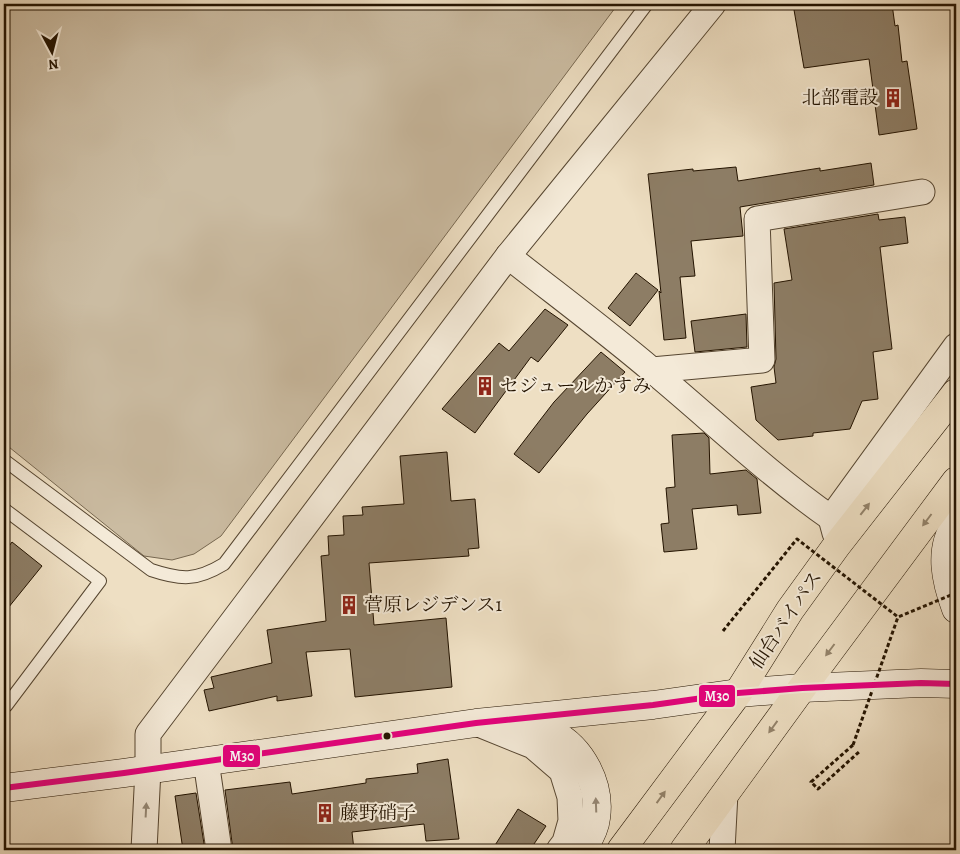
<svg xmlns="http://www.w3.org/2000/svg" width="960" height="854" font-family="Alegreya,'Noto Serif JP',serif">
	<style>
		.green { fill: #cbbca2; stroke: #776851 }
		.building { fill: #8d7d65; stroke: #231300 }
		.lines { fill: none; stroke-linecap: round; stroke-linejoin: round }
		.lane-casing { stroke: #564631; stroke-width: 14 }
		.street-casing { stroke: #564631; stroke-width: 27 }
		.secondary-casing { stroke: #231300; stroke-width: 29 }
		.highway-casing { stroke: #231300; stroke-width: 29 }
		.path { stroke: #231300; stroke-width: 3; stroke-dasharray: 4 2.5; stroke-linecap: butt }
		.lane { stroke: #f4ead8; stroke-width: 12 }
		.street { stroke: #f4ead8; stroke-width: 25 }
		.secondary { stroke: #f4ead8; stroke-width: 28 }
		.highway { stroke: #eedfc3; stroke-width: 28 }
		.path-bridge { stroke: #231300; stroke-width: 3; stroke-dasharray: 4 2.5; stroke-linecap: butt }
		.bus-1-casing { stroke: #f4ead8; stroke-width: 10 }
		.bus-1 { stroke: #e5007d; stroke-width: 6 }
		.oneway { fill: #93836b }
		.oneway2 { fill: #968977 }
		.bus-dot { fill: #231300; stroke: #f4ead8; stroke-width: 2 }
		.labels { text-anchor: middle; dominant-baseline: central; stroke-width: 4; stroke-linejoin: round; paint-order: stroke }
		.poi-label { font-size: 19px; fill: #231300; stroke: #f4ead8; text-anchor: start }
		.street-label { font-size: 19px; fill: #231300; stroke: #f4ead8 }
		.line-badge { stroke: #f4ead8; stroke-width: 2 }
		.badge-label { font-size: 14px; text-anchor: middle; font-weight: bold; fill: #fff }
	</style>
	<rect width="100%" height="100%" fill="#eedfc3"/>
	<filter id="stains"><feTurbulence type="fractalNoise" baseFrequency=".004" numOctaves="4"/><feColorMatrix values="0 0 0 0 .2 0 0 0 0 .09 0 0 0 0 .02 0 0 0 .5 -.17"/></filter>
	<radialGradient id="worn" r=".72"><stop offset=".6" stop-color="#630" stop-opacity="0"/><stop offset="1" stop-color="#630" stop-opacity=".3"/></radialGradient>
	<polygon class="green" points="4,4 618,4 221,536 194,554 172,560 144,556 4,443"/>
	<g class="building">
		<polygon points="793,4 892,4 895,26 898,25 902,62 907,61 917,129 879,135 869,59 804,68"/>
		<polygon points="871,163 874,185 740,207 743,236 691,241 695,276 680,277 686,338 664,340 659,291 661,293 648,174 693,169 693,171 736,167 738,181 820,168 820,171"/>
		<polygon points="878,214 879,220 905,217 908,243 880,247 892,349 873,352 878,399 862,401 850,429 813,433 813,436 778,440 756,420 751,387 776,383 774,367 776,359 774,283 792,280 784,229"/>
		<polygon points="636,273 658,290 630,326 608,308"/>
		<polygon points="545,309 568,325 538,362 531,357 475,433 442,409 499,343 509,351"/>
		<polygon points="746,314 747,347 695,352 691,321"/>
		<polygon points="601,352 625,372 587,414 539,473 514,454 554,402"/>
		<polygon points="704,433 709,438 710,474 746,470 757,479 761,513 738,515 737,505 692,509 697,549 664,552 661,524 669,523 666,488 675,487 672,435"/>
		<polygon points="447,452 451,501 475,499 479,548 468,549 469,556 369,563 374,625 446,618 452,687 355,697 350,649 306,652 312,696 277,701 277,696 209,711 204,690 214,688 211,677 272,663 267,630 326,621 321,556 329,555 328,536 344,535 343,516 363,515 362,507 404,504 400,456"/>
		<polygon points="12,542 42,566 4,613 4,553"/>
		<polygon points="448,759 459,839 426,841 424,824 352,832 354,850 233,850 225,790 290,782 292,794 366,783 366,779 418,773 417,764"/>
		<polygon points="196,793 205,850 183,850 175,796"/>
		<polygon points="518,809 546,826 530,850 492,850"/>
	</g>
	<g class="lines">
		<g class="lane-casing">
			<g id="lane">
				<path d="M 4,460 L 151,570 C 181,580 196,581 224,564 L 647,4"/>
				<polyline points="4,509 100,581 6,706 4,706"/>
			</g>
		</g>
		<g class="street-casing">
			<g id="street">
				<path d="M 508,256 C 556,294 606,331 653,371 C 712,420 768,474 831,518"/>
				<polyline points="652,370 762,360 757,219 922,192"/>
				<polyline points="835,533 831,518 956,346"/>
				<polyline points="476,723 533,746 562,771 570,797 571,821 565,842 559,850"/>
				<polyline points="206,761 219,850"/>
				<polyline points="144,850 148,769 148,734 508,256 713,4"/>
				<polyline points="722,850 725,793"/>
			</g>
		</g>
		<g class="secondary-casing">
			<g id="secondary">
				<path d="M 956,524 C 938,550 946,582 956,609"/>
				<path d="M 517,727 C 528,728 542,728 552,733 C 582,748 601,785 596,818 C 595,829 588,841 582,850"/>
				<polyline points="4,788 124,773 476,723 653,705 738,693 802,688 921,683 956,684"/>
			</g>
		</g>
		<g class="highway-casing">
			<g id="highway">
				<polyline points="621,850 738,693 790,610 837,545 956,393"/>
				<polyline points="684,850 802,688 956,481"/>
			</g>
		</g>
		<g class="path">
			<polyline points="723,631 792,545"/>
			<polyline points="853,745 811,782 818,789 860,751"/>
		</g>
		<use href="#lane" class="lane"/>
		<use href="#street" class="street"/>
		<use href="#secondary" class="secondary"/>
		<use href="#highway" class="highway"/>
		<g class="path-bridge">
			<polyline points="792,545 797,539 898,617 956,593"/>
			<polyline points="853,745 898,617"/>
		</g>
		<g class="bus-1-casing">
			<polyline id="bus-1" points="4,788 124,773 476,723 653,705 738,693 802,688 921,683 956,684"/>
		</g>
		<use href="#bus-1" class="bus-1"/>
	</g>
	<defs><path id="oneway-solid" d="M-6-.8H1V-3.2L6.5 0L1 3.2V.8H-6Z" transform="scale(1.25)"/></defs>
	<g class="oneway">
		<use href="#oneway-solid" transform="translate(865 509) rotate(-52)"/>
		<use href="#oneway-solid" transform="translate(927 520) rotate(127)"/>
		<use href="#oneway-solid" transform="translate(830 650) rotate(127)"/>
		<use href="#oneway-solid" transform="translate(773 727) rotate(126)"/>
		<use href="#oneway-solid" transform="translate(661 797) rotate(-54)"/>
	</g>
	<g class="oneway2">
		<use href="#oneway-solid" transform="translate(596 805) rotate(-92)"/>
		<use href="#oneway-solid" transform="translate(146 810) rotate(-87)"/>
	</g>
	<defs>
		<g id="building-bare" transform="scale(1.5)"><path d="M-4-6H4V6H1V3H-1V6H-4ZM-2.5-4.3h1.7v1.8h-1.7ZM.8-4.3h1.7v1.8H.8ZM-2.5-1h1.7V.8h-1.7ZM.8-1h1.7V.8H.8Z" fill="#8f2418" stroke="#f4ead8" stroke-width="2.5" paint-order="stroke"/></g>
	</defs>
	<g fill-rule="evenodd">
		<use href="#building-bare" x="893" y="98"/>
		<use href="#building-bare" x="485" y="386"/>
		<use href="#building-bare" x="349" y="605"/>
		<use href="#building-bare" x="325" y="813"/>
	</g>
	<circle class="bus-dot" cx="387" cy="736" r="4.5"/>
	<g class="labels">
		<g class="poi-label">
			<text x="878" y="98" text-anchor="end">北部電設</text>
			<text x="500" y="386">セジュールかすみ</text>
			<text x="364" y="605">菅原レジデンス1</text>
			<text x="340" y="813">藤野硝子</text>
		</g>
		<g class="street-label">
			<text transform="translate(786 620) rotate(-56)">仙台バイパス</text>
		</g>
	</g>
	<g class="line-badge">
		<rect x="698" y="684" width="38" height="24" rx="5" fill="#e5007d"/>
		<rect x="222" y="744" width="39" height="24" rx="5" fill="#e5007d"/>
	</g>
	<g class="badge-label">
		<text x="717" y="701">M30</text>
		<text x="242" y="761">M30</text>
	</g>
	<rect width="960" height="854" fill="none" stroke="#eedfc3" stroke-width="20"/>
	<rect x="5" y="5" width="950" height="844" fill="none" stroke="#231300" stroke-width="2.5"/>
	<rect x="10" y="10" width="940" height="834" fill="none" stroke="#231300"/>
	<g transform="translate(52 52) rotate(173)" stroke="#f4ead8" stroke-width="4" paint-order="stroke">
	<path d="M0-4L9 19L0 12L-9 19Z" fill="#231300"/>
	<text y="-8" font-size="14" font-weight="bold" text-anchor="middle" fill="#231300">N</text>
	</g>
	<rect width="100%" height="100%" filter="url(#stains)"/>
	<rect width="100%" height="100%" fill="url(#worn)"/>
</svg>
